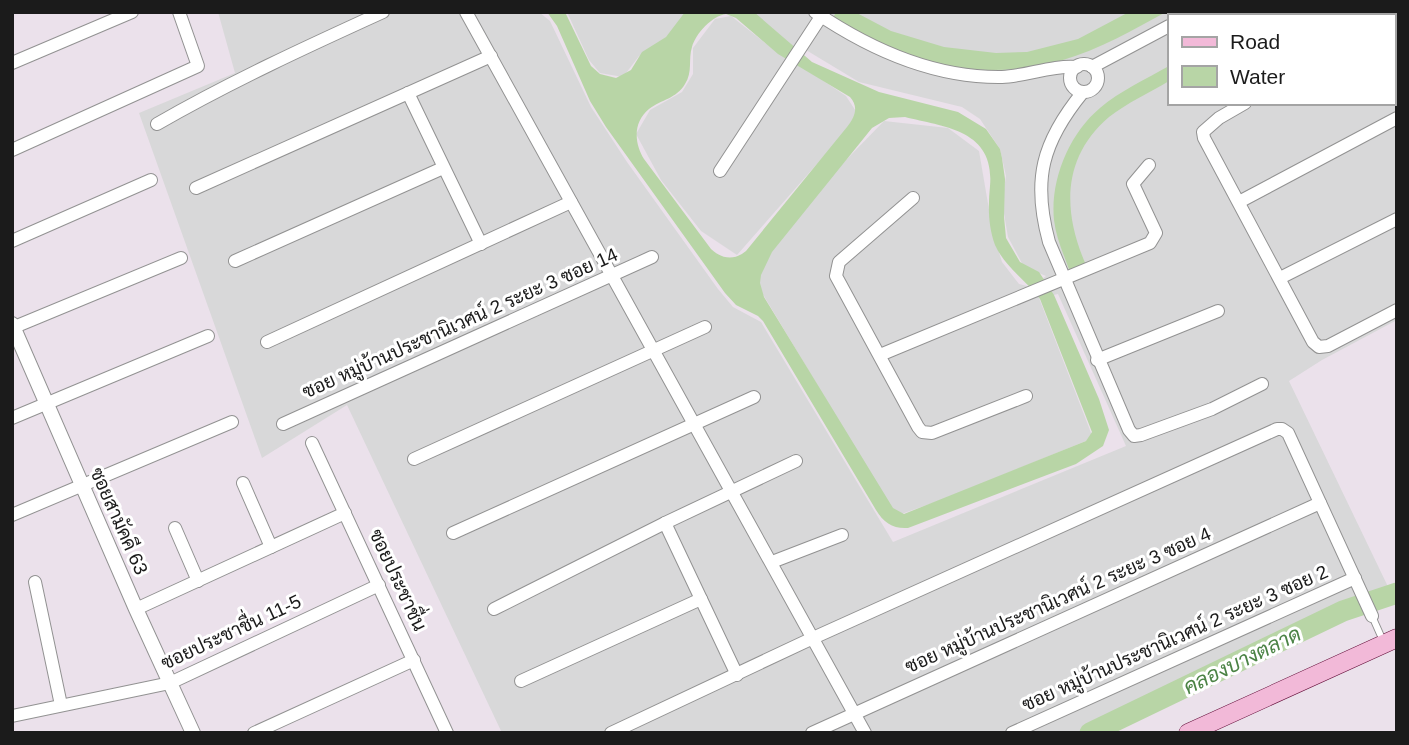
<svg xmlns="http://www.w3.org/2000/svg" width="1409" height="745" font-family="Arial,Sarabun,sans-serif">
	<style>
		.residential { fill: #d8d8d9; fill-rule: evenodd }
		.water { fill: #b8d5a6; fill-rule: evenodd }
		.lines { fill: none; stroke-linecap: round; stroke-linejoin: round }
		.river { stroke: #b8d5a6; stroke-width: 21 }
		.service-casing { stroke: #929292; stroke-width: 8 }
		.minor-casing { stroke: #929292; stroke-width: 14 }
		.tertiary-casing { stroke: #929292; stroke-width: 16 }
		.secondary-casing { stroke: #640f3a; stroke-width: 19 }
		.service { stroke: #fff; stroke-width: 6 }
		.minor { stroke: #fff; stroke-width: 12 }
		.tertiary { stroke: #fff; stroke-width: 14 }
		.secondary { stroke: #f2b9d8; stroke-width: 18 }
		.labels { text-anchor: middle; dominant-baseline: central; stroke-width: 6; stroke-linejoin: round; paint-order: stroke }
		.street-label { font-size: 19px; fill: #1b1b1b; stroke: #fff }
		.water-label { font-size: 21px; font-style: italic; fill: #4b8345; stroke: #fff }
	</style>
	<rect width="100%" height="100%" fill="#ebe1eb"/>
	<g class="residential">
		<path d="M 218,12 L 539,12 L 550,21 L 591,107 L 627,162 L 718,289 L 733,307 L 761,322 L 893,542 L 1126,446 L 1058,294 L 1039,298 L 1093,438 L 949,497 L 896,516 L 755,281 L 773,235 L 884,121 L 948,128 L 979,151 L 993,233 L 1002,262 L 1019,284 L 1031,287 L 1046,276 L 1024,267 L 1008,237 L 1002,202 L 1006,176 L 1000,149 L 980,119 L 962,107 L 859,82 L 806,50 L 800,65 L 846,96 L 859,116 L 737,255 L 701,231 L 661,180 L 636,134 L 650,110 L 682,92 L 693,74 L 693,48 L 715,19 L 731,16 L 778,53 L 752,12 L 1397,12 L 1397,320 L 1322,360 L 1289,381 L 1392,595 L 1343,611 L 1090,733 L 502,733 L 347,405 L 262,458 L 139,113 L 235,73 ZM 1169,16 L 1393,16 L 1393,103 L 1169,103 Z"/>
		<polygon points="567,12 689,12 659,45 639,56 623,77 600,73 589,60"/>
	</g>
	<g class="water">
		<path d="M 547,12 L 565,12 L 591,66 L 600,74 L 616,78 L 631,70 L 642,52 L 666,37 L 685,12 L 754,12 L 812,62 L 879,92 L 958,112 L 986,129 L 1000,149 L 1002,158 L 1005,179 L 1004,217 L 1006,238 L 1020,262 L 1039,272 L 1054,295 L 1099,399 L 1109,430 L 1103,446 L 1076,464 L 908,528 C 893,529 884,523 876,510 L 763,321 L 758,316 L 736,305 L 725,293 L 606,127 L 590,101 L 557,26 ZM 726,14 L 736,18 L 778,54 L 850,97 C 859,107 855,117 847,127 L 746,251 C 734,261 722,259 711,249 L 644,159 C 634,143 633,122 649,109 C 662,99 676,99 685,84 C 693,72 688,59 692,47 C 696,33 712,16 726,14 ZM 905,117 C 945,127 995,130 990,186 C 988,206 988,226 995,245 C 1005,267 1026,280 1040,299 L 1092,432 L 1086,441 L 904,514 L 893,508 L 764,297 L 760,283 L 761,275 L 772,252 L 872,128 L 889,118 Z"/>
		<path d="M 836,12 L 855,12 L 891,31 L 944,47 L 996,53 L 1027,52 L 1078,39 L 1129,12 L 1166,12 C 1133,30 1100,49 1063,60 C 1011,76 945,73 894,51 C 873,41 853,29 833,18 Z"/>
		<path d="M 1169,66 L 1169,81 C 1149,93 1127,103 1109,117 C 1061,158 1063,213 1086,265 L 1070,272 C 1064,255 1056,238 1054,220 C 1050,180 1069,134 1100,108 C 1120,91 1146,79 1169,66 Z"/>
	</g>
	<g class="lines">
		<polyline class="river" points="1090,733 1343,611 1397,593"/>
		<g class="service-casing">
			<polyline id="service" points="1372,616 1384,643"/>
		</g>
		<g class="minor-casing">
			<g id="minor">
				<polyline points="466,12 865,733"/>
				<path d="M 815,12 C 871,50 933,78 1002,77 C 1027,76 1052,65 1077,67"/>
				<polyline points="1189,16 1195,12"/>
				<polyline points="1397,18 1393,19 1397,24"/>
				<polyline points="12,63 132,12"/>
				<circle cx="1084" cy="78" r="14"/>
				<polyline points="1092,67 1169,26"/>
				<path d="M 1083,92 C 1042,142 1032,180 1049,242 L 1129,430 L 1134,436 L 1141,435 L 1212,409 L 1262,384"/>
				<polyline points="408,93 481,244"/>
				<polyline points="1245,103 1219,118 1203,132 1204,138 1313,342 1319,347 1328,346 1397,310"/>
				<path d="M 157,124 C 230,82 306,47 383,12"/>
				<polyline points="12,150 198,66 179,12"/>
				<polyline points="720,171 824,12"/>
				<polyline points="196,188 491,56"/>
				<polyline points="913,198 839,262 836,276 918,427 922,432 932,433 1026,396"/>
				<polyline points="1239,202 1397,118"/>
				<polyline points="12,241 151,180"/>
				<polyline points="235,261 443,168"/>
				<polyline points="1280,278 1397,219"/>
				<polyline points="12,328 181,258"/>
				<polyline points="267,342 571,202"/>
				<polyline points="880,355 1150,243 1156,233 1133,184 1149,165"/>
				<polyline points="1097,360 1218,311"/>
				<polyline points="12,418 208,336"/>
				<polyline points="283,424 652,257"/>
				<polyline points="312,443 447,733"/>
				<polyline points="414,459 705,327"/>
				<polyline points="243,483 271,547"/>
				<polyline points="12,515 232,422"/>
				<polyline points="665,523 737,675"/>
				<polyline points="175,528 198,581"/>
				<polyline points="453,533 754,397"/>
				<polyline points="772,562 842,535"/>
				<polyline points="35,582 61,705"/>
				<polyline points="136,609 345,513"/>
				<polyline points="494,609 665,523 796,461"/>
				<polyline points="521,681 701,599"/>
				<polyline points="12,716 170,683 379,585"/>
				<polyline points="254,733 414,660"/>
				<polyline points="611,733 813,638 1277,429 1282,429 1288,433 1372,616"/>
				<polyline points="812,733 1320,503"/>
				<polyline points="1012,733 1355,578"/>
			</g>
		</g>
		<g class="tertiary-casing">
			<polyline id="tertiary" points="12,324 136,609 193,733"/>
		</g>
		<g class="secondary-casing">
			<polyline id="secondary" points="1188,733 1397,638"/>
		</g>
		<use href="#service" class="service"/>
		<use href="#minor" class="minor"/>
		<use href="#tertiary" class="tertiary"/>
		<use href="#secondary" class="secondary"/>
	</g>
	<g class="labels">
		<g class="street-label">
			<text transform="translate(460 323) rotate(-24)">ซอย หมู่บ้านประชานิเวศน์ 2 ระยะ 3 ซอย 14</text>
			<text transform="translate(119 521) rotate(66)">ซอยสามัคคี 63</text>
			<text transform="translate(398 580) rotate(65)">ซอยประชาชื่น</text>
			<text transform="translate(1058 600) rotate(-24)">ซอย หมู่บ้านประชานิเวศน์ 2 ระยะ 3 ซอย 4</text>
			<text transform="translate(231 632) rotate(-25)">ซอยประชาชื่น 11-5</text>
			<text transform="translate(1175 638) rotate(-24)">ซอย หมู่บ้านประชานิเวศน์ 2 ระยะ 3 ซอย 2</text>
		</g>
		<g class="water-label">
			<text transform="translate(1242 660) rotate(-26)">คลองบางตลาด</text>
		</g>
	</g>
	<rect width="1409" height="745" fill="none" stroke="#1b1b1b" stroke-width="28"/>
	<rect x="1168" y="14" width="228" height="91" fill="#ffffff" stroke="#a4a4a4" stroke-width="2"/>
	<rect x="1182" y="37" width="35" height="10" fill="#f2b9d8" stroke="#a4a4a4" stroke-width="2"/>
	<text x="1230" y="49" font-size="21" fill="#1b1b1b">Road</text>
	<rect x="1182" y="66" width="35" height="21" fill="#b8d5a6" stroke="#a4a4a4" stroke-width="2"/>
	<text x="1230" y="84" font-size="21" fill="#1b1b1b">Water</text>
</svg>
